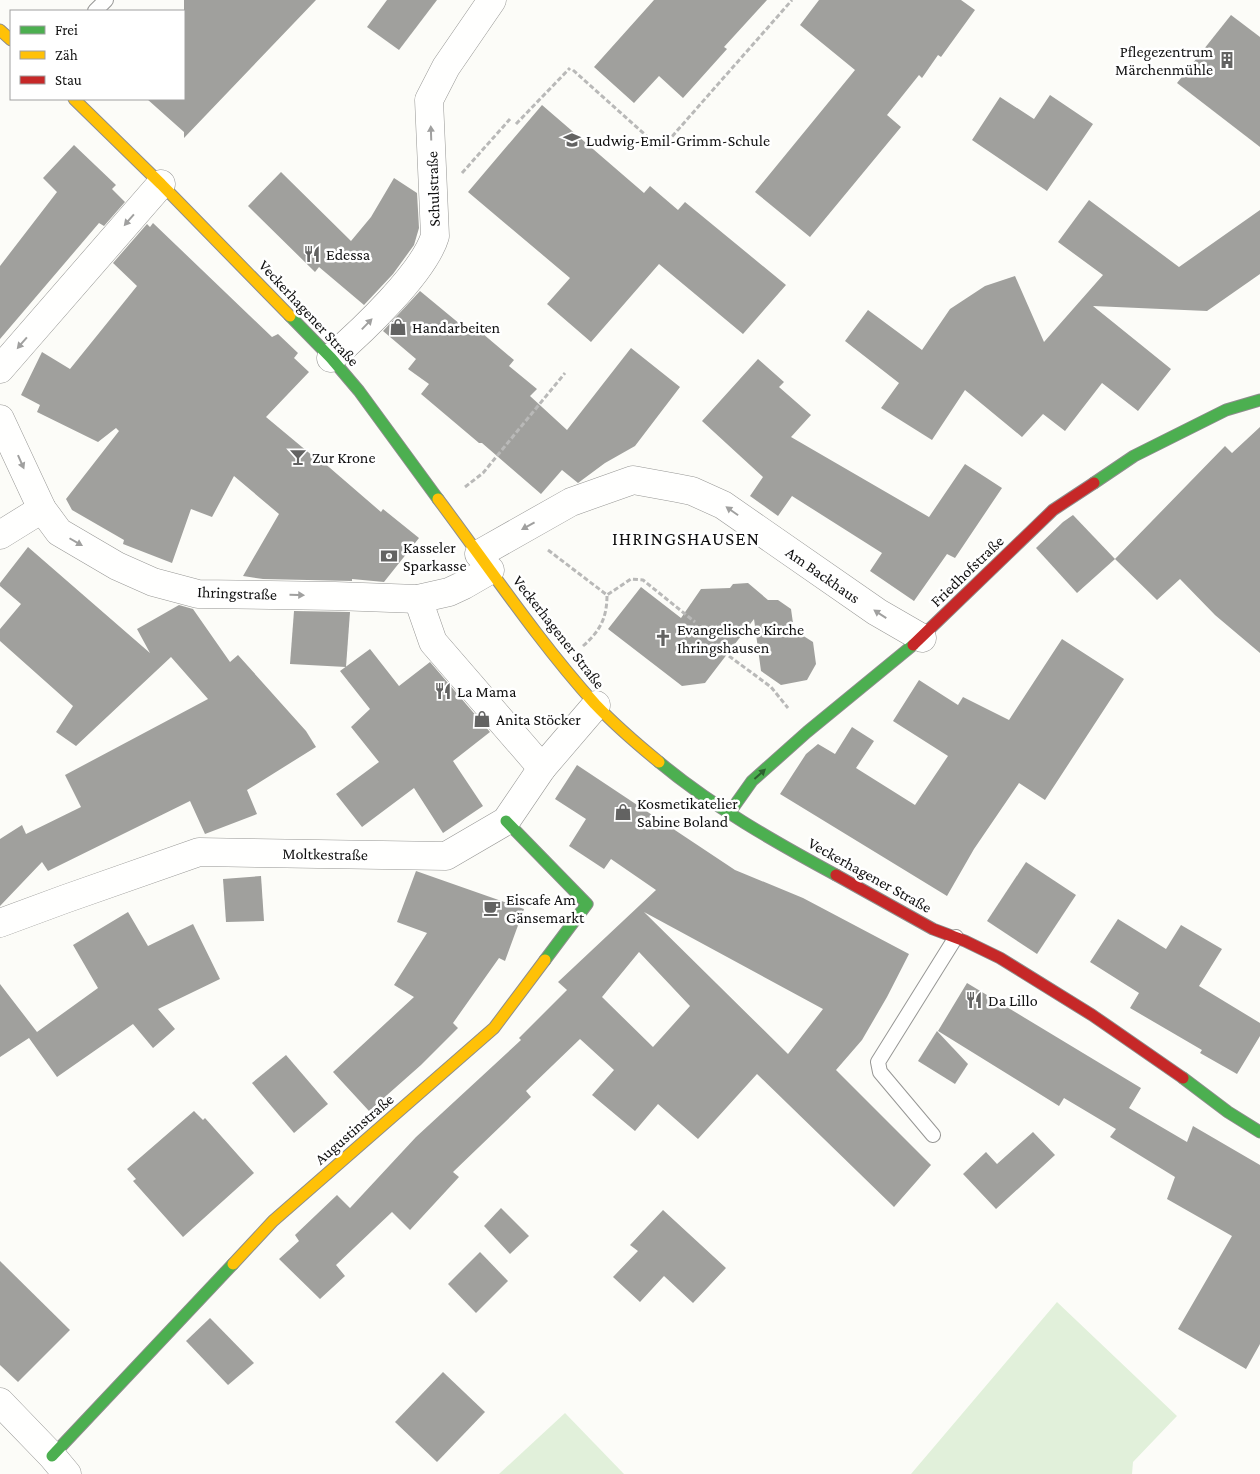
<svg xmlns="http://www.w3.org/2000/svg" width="1260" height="1474" font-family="'Crimson Pro',serif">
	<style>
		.green { fill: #e1f0da }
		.building { fill: #a0a09d; fill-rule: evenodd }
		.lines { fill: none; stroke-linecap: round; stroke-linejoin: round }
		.lane-casing { stroke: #979795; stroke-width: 16 }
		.street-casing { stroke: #979795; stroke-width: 29 }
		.fast-casing { stroke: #8d8d8c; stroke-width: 13 }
		.slow-casing { stroke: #8d8d8c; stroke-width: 13 }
		.jam-casing { stroke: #8d8d8c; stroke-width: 13 }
		.path { stroke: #b9b9b8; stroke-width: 3; stroke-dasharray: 5 2.5; stroke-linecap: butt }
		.lane { stroke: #fffffe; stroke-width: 14 }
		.street { stroke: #fffffe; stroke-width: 28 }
		.fast { stroke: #4caf50; stroke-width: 11 }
		.slow { stroke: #ffc107; stroke-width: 11 }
		.jam { stroke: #c62828; stroke-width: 11 }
		.oneway { fill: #a0a09f }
		.oneway2 { fill: #2e6030 }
		.labels { text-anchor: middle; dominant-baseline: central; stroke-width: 5; stroke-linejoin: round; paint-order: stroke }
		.poi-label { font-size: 16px; fill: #111; stroke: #fff; text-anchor: start }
		.street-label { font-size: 16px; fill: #111; stroke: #fff }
		.quarter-label { font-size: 19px; letter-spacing: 1px; fill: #111; stroke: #fff }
	</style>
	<rect width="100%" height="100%" fill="#fcfcf8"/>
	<g class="green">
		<polygon points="1057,1302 1177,1416 1133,1462 1132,1474 911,1474"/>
		<polygon points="565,1413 624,1474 499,1474"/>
	</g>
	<g class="building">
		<polygon points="184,0 316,0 184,138 184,132 147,99 184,99"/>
		<polygon points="387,0 437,0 399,50 367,27"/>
		<polygon points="654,0 767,0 724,47 727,49 683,98 659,76 634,103 594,67"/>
		<polygon points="819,0 961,0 975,10 941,57 938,55 922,78 919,75 887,115 901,127 810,237 755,192 855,70 800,25"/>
		<polygon points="1231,15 1260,37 1260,147 1177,83"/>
		<polygon points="1050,95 1093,124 1047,191 972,140 1000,97 1034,119"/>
		<polygon points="542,105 644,193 650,186 678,210 685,202 786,285 743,334 659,264 591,342 547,304 570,278 468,192"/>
		<polygon points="74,145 116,185 112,189 125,202 104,226 99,223 0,339 0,266 57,192 43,178"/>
		<polygon points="281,172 351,241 371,217 394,178 417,193 419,228 414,245 393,274 364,305 319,267 315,272 248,206"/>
		<polygon points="1089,200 1179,267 1260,210 1260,274 1207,311 1093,306 1171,369 1138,411 1102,383 1065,431 1043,414 1022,437 965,390 932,440 881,408 899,383 845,341 868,310 922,350 950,309 985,286 1015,276 1044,342 1103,275 1058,242"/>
		<polygon points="153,223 272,337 278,334 298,353 294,358 309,372 266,417 314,457 315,455 381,512 383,509 419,538 384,582 352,579 352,581 263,579 243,576 279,514 234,476 212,517 191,509 172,563 123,544 124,540 72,510 66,499 119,431 116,428 98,442 37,412 40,405 21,395 42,352 70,369 137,286 113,263 147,224 150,227"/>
		<polygon points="420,291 472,334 476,328 514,360 509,366 537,389 530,396 567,430 631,348 680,387 635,446 605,463 578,483 562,470 541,494 482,443 479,443 421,394 429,384 408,369 416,359 383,331"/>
		<polygon points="758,359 784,382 779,387 811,415 791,437 929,517 965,464 1002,488 955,558 947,554 914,601 870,571 882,553 792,496 778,516 750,496 763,477 702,421"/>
		<polygon points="1260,427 1260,653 1215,615 1180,579 1157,600 1115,559 1225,446 1232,453"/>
		<polygon points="1073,515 1115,559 1077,593 1036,548 1063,522"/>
		<polygon points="28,547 150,653 137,629 179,605 193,609 230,662 238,655 306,731 316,747 247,790 257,814 205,834 190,801 48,871 42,862 0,906 0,839 22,825 26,834 81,807 65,775 208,699 171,657 76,746 56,732 73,706 0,641 0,629 21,604 0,586 0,583"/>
		<polygon points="748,583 768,600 778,600 791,609 794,630 813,642 816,664 807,680 781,685 761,671 754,619 705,683 682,686 608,629 641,587 681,618 701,589 730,588 733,584"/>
		<polygon points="294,611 350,612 346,667 290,664"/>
		<polygon points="1062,639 1124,679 1045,800 1019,783 974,849 947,896 780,794 806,754 818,744 835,754 852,727 874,741 856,768 915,805 948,756 893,721 919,680 958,705 963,697 1009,720"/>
		<polygon points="370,649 399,686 430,662 490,732 453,761 483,806 443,833 414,788 362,827 336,794 379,762 351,727 370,709 340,671"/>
		<path d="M 577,765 L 735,870 L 803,898 L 909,954 L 887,997 L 862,1040 L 836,1070 L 931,1165 L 894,1207 L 757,1074 L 698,1139 L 658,1104 L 635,1131 L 592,1095 L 614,1070 L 580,1039 L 526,1091 L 531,1097 L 453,1172 L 459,1177 L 410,1230 L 392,1212 L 336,1265 L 345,1276 L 320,1299 L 279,1259 L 299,1241 L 295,1235 L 337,1195 L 350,1208 L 416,1137 L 521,1040 L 519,1038 L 567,990 L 558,982 L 656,890 L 611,859 L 604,869 L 569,846 L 586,819 L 555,799 ZM 644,912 L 823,1009 L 788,1054 ZM 639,952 L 690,1006 L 653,1047 L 602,997 Z"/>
		<polygon points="1026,862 1076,895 1037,954 987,921"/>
		<polygon points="416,871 524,909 505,961 499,958 453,1023 458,1028 421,1065 369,1111 333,1072 414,997 394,985 427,933 397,922"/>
		<polygon points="261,876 264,921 226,922 223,879"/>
		<polygon points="128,912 148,946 193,924 220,979 158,1009 175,1029 153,1048 133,1024 57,1077 29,1038 0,1057 0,984 37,1032 98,988 73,945"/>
		<polygon points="1118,919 1166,949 1181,925 1222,949 1199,986 1260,1023 1260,1036 1237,1074 1200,1053 1202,1050 1130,1008 1139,993 1090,962"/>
		<polygon points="967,983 1141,1088 1129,1108 1187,1142 1193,1126 1260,1165 1260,1344 1246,1369 1178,1329 1232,1236 1167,1199 1175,1177 1110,1137 1116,1129 1064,1098 1059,1106 938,1031"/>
		<polygon points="937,1031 968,1064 955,1084 918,1061"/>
		<polygon points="286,1055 328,1104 294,1133 252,1083"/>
		<polygon points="194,1111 203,1120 205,1118 254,1173 183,1237 133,1181 136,1179 127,1169"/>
		<polygon points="1033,1132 1055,1155 996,1209 963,1174 986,1152 997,1164"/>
		<polygon points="501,1208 529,1236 510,1254 484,1226"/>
		<polygon points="663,1210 726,1268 693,1303 664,1276 640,1302 613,1277 638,1251 630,1245"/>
		<polygon points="480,1252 508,1281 476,1313 448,1284"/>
		<polygon points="0,1261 70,1330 18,1382 0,1365"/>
		<polygon points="210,1318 254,1363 228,1385 186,1341"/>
		<polygon points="443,1372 485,1412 437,1462 395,1422"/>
	</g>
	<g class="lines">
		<g class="lane-casing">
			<g id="lane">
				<polyline points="95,11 106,0"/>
				<polyline points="933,1135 880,1072 878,1062 956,937"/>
			</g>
		</g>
		<g class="street-casing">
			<g id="street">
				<path d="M 331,358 C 361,332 424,273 435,236 L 429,100 L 446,67 L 492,0"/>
				<polyline points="0,369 161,184"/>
				<polyline points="0,419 42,509 59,532 117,566 153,582 198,594 335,596 418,599 449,592 464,585 490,570"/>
				<polyline points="0,535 42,509"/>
				<polyline points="479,554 571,502 633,480 677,488 692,491 723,505 877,612 922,638"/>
				<polyline points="418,599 433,642 542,768"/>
				<polyline points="0,923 65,899 199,852 446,856 506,821 542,768 596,705"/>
				<polyline points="0,1402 52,1456 67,1474"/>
			</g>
		</g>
		<g class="fast-casing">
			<g id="fast">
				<polyline points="290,316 331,358 359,391 438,499"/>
				<polyline points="1094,483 1134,456 1226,410 1260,400"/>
				<path d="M 659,762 C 713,807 775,842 836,875"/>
				<polyline points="730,812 752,781 807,732 913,645"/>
				<polyline points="506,821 587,904 545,960"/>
				<polyline points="1183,1078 1228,1112 1260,1132"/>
				<polyline points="52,1456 233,1264"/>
			</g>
		</g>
		<g class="slow-casing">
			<g id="slow">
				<polyline points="0,30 11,40"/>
				<polyline points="74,99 161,184 290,316"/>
				<path d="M 438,499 C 489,567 538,641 595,704 C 615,725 637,744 659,762"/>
				<polyline points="233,1264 273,1221 494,1028 545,960"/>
			</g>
		</g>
		<g class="jam-casing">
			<g id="jam">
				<polyline points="913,645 1053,510 1094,483"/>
				<polyline points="836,875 933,929 965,941 1000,958 1092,1015 1183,1078"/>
			</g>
		</g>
		<g class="path">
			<polyline points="573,70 661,149 792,0"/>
			<polyline points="516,124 570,68"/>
			<polyline points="462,173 510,119"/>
			<polyline points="465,487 483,473 565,373"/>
			<polyline points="548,550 607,595 631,579 643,580 695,622"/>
			<path d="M 583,646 C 600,631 607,618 607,595"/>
			<polyline points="729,656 771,687 788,708"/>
		</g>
		<use href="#lane" class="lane"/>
		<use href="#street" class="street"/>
		<use href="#fast" class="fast"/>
		<use href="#slow" class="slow"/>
		<use href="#jam" class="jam"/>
	</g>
	<defs><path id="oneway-solid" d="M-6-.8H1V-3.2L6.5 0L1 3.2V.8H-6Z" transform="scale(1.25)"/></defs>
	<g class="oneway">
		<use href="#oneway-solid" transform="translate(431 133) rotate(-92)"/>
		<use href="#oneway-solid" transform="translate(129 220) rotate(131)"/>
		<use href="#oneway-solid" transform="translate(367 324) rotate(-46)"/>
		<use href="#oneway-solid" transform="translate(22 343) rotate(131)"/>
		<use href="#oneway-solid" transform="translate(21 462) rotate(66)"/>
		<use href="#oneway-solid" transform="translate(732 511) rotate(-145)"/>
		<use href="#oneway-solid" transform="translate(528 526) rotate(151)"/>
		<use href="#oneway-solid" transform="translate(76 542) rotate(30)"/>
		<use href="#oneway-solid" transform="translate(297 595) rotate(1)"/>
		<use href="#oneway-solid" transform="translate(880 614) rotate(-147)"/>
	</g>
	<use class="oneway2" href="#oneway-solid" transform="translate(760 774) rotate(-42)"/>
	<defs>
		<g id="building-bare" transform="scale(1.35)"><path d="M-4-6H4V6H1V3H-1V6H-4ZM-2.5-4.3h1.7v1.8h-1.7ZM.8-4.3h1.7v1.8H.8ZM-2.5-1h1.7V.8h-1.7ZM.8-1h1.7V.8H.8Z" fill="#636362" stroke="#fff" stroke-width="2.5" paint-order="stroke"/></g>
		<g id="school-bare" transform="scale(1.35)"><path d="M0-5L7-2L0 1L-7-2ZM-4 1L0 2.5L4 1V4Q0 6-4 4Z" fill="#636362" stroke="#fff" stroke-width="2.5" paint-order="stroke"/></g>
		<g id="restaurant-bare" transform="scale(1.35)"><path d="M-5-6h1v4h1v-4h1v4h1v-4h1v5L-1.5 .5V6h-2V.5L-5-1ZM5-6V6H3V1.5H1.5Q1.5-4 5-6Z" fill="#636362" stroke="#fff" stroke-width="2.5" paint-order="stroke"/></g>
		<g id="shop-bare" transform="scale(1.35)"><path d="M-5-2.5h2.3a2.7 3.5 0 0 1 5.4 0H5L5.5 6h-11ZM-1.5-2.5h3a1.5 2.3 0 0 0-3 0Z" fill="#636362" stroke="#fff" stroke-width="2.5" paint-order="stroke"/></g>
		<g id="bar-bare" transform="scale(1.35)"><path d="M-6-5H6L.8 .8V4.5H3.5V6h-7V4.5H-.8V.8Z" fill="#636362" stroke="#fff" stroke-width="2.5" paint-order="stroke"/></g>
		<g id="bank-bare" transform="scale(1.35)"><path d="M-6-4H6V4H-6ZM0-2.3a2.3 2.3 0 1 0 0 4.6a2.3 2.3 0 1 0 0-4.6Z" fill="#636362" stroke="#fff" stroke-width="2.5" paint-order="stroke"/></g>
		<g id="church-bare" transform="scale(1.35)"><path d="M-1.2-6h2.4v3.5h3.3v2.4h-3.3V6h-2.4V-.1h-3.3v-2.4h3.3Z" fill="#636362" stroke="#fff" stroke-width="2.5" paint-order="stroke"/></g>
		<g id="cafe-bare" transform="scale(1.35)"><path d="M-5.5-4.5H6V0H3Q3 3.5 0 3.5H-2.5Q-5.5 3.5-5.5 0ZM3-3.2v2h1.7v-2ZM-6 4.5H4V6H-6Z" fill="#636362" stroke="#fff" stroke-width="2.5" paint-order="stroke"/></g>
	</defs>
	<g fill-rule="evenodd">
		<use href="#building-bare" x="1227" y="60"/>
		<use href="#school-bare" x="572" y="140"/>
		<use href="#restaurant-bare" x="312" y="254"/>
		<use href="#shop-bare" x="398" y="327"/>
		<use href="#bar-bare" x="298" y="457"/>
		<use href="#bank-bare" x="389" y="556"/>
		<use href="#church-bare" x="663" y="638"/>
		<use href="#restaurant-bare" x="443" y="691"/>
		<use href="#shop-bare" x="482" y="719"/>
		<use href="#shop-bare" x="623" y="812"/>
		<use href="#cafe-bare" x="492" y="908"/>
		<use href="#restaurant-bare" x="974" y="1000"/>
	</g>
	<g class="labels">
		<g class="poi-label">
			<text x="1213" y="51" text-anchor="end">Pflegezentrum<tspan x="1213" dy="18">Märchenmühle</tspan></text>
			<text x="586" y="140">Ludwig-Emil-Grimm-Schule</text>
			<text x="326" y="254">Edessa</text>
			<text x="412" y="327">Handarbeiten</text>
			<text x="312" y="457">Zur Krone</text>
			<text x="403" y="547">Kasseler<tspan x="403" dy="18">Sparkasse</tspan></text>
			<text x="677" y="629">Evangelische Kirche<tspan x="677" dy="18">Ihringshausen</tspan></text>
			<text x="457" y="691">La Mama</text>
			<text x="496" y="719">Anita Stöcker</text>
			<text x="637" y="803">Kosmetikatelier<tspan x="637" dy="18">Sabine Boland</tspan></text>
			<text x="506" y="899">Eiscafe Am<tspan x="506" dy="18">Gänsemarkt</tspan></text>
			<text x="988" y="1000">Da Lillo</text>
		</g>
		<g class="street-label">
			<text transform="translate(433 189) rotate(-92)">Schulstraße</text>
			<text transform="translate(309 313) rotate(47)">Veckerhagener Straße</text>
			<text transform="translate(967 571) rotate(-44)">Friedhofstraße</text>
			<text transform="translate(823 575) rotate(35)">Am Backhaus</text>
			<text transform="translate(237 593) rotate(2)">Ihringstraße</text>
			<text transform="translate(559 632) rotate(52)">Veckerhagener Straße</text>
			<text transform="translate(325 854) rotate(1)">Moltkestraße</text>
			<text transform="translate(870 875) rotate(29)">Veckerhagener Straße</text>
			<text transform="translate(354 1129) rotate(-41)">Augustinstraße</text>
		</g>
		<g class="quarter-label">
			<text x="686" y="538">IHRINGSHAUSEN</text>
		</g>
	</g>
	<rect x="10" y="10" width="175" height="90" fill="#ffffff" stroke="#a0a0a0"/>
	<rect x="20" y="26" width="25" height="8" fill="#4caf50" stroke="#a0a0a0"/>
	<text x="55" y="35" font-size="15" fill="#111111">Frei</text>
	<rect x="20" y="51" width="25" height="8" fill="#ffc107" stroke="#a0a0a0"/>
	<text x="55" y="60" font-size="15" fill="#111111">Zäh</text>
	<rect x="20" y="76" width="25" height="8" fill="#c62828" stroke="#a0a0a0"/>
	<text x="55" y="85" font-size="15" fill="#111111">Stau</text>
</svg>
